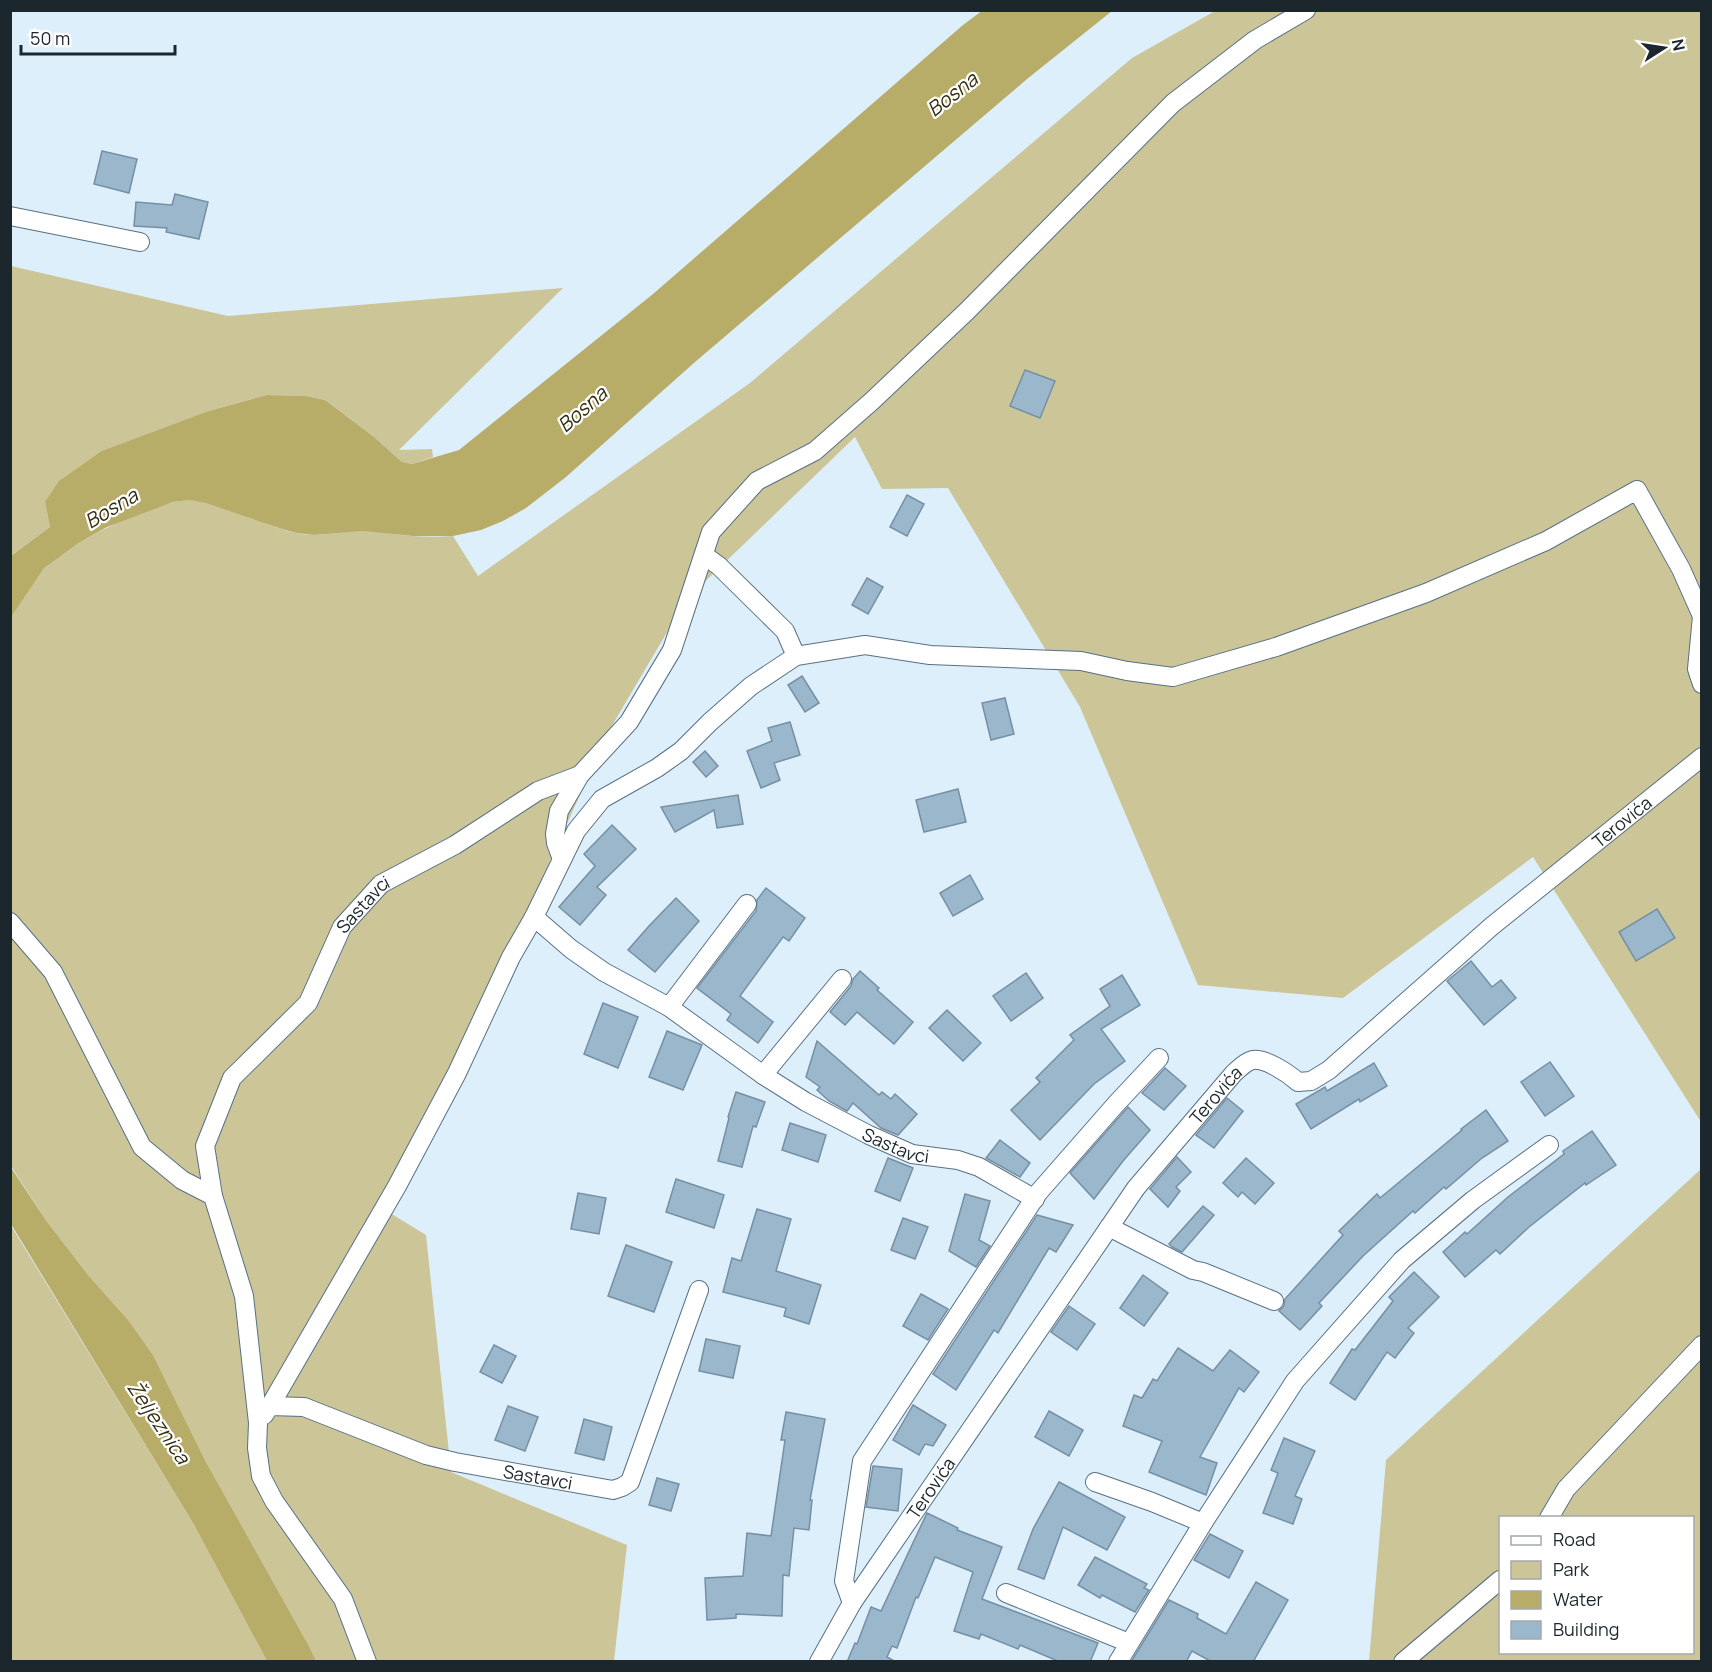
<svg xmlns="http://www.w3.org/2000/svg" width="1712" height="1672" font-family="Manrope,sans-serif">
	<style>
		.green { fill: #ccc597; fill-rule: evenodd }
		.water { fill: #b8ac69 }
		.building { fill: #9bb7cb; stroke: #7590a4; stroke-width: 1.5 }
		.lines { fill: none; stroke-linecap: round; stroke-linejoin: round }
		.minor-casing { stroke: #577184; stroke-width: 20 }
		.minor { stroke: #fff; stroke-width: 18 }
		.labels { text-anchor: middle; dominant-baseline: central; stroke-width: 4.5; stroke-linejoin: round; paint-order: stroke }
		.street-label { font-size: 18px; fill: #1b262d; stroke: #fff }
		.water-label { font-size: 20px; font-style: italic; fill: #342e10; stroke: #fff }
	</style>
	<rect width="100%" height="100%" fill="#deeffc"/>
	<g class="green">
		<path d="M 1215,11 L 1701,11 L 1701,1122 L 1533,857 L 1343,998 L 1198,985 L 1080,707 L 948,488 L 882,489 L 855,437 L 686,600 L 610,729 L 390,1213 L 426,1235 L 451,1472 L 627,1545 L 614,1661 L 316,1661 L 309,1646 L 206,1462 L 153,1355 L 129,1321 L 88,1275 L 45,1219 L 11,1166 L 11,617 C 21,601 31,582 44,568 C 67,544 158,499 191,500 C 222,502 262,525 295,533 C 317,538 340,531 363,531 C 379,531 396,535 412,536 C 426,537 440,537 453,536 L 478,576 L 750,383 L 1132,58 Z"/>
		<polygon points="11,266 228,316 563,288 399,450 432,449 433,457 412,464 402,462 374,437 325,400 306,396 267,395 209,411 45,502 50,527 11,556"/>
		<path d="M 1701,1169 L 1701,1661 L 1369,1662 L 1386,1460 ZM 1500,1518 L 1692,1518 L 1692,1652 L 1500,1652 Z"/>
		<polygon points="10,1224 193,1523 267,1661 11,1661"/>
	</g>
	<g class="water">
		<polygon points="983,10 1112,11 1027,79 695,362 566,477 526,508 503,521 481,530 453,536 413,536 363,531 314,535 296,533 282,529 206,503 190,500 173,502 107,527 77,544 44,568 11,617 11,556 50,527 45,502 59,481 102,451 209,411 267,395 306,396 325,400 374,437 402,462 412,464 459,450 653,294 963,25"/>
		<polygon points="10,1166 45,1219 88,1275 129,1321 153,1355 206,1462 309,1646 316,1661 267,1661 193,1523 11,1224"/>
	</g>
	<g class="building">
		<polygon points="102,151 137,159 129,193 94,184"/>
		<polygon points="175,194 208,202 199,239 166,232 167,228 134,226 136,202 172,205"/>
		<polygon points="1025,370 1055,381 1040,418 1010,406"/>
		<polygon points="907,495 924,504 907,536 890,527"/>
		<polygon points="867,578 883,587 868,614 852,605"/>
		<polygon points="802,676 819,703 805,712 788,685"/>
		<polygon points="1005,698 1014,734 991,740 982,703"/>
		<polygon points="790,722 800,755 774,763 780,780 761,788 747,751 772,741 768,728"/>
		<polygon points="705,751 718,766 706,777 693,762"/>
		<polygon points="958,789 966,822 924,832 916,800"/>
		<polygon points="738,795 743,824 717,828 714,810 675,832 661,807"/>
		<polygon points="612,825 636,849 597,887 606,895 580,925 559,907 595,866 584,854"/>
		<polygon points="970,875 983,899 953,916 940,893"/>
		<polygon points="766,888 805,918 789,941 783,937 740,996 773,1022 758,1043 727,1020 731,1014 697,988 756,911 757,900"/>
		<polygon points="676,898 699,921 655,972 628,950 649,926"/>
		<polygon points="1657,909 1675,938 1636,961 1619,932"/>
		<polygon points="1471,961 1492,987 1501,980 1516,998 1484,1025 1447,981"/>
		<polygon points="860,971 879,988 877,990 913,1022 894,1044 857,1012 845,1025 830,1012 851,986 853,979"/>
		<polygon points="1026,973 1043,998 1011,1021 993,996"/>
		<polygon points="1122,975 1140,1005 1101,1029 1125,1061 1094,1084 1040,1140 1011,1110 1040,1082 1036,1078 1074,1040 1070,1035 1110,1006 1100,989"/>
		<polygon points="603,1003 638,1017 618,1068 584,1054"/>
		<polygon points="947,1010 981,1043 963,1061 929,1028"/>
		<polygon points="667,1031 702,1045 683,1090 649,1077"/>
		<polygon points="817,1041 879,1095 882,1092 891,1099 895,1094 917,1114 898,1135 881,1128 853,1103 847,1111 829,1101 817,1090 820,1087 806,1077"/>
		<polygon points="1550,1062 1574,1096 1545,1116 1521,1082"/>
		<polygon points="1374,1063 1387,1086 1360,1102 1359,1099 1311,1129 1296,1104 1325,1087 1327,1091"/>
		<polygon points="1165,1068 1186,1086 1164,1110 1142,1093"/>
		<polygon points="736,1092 765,1102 756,1127 753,1126 742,1167 718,1161 729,1118 728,1117"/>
		<polygon points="1227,1098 1243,1111 1214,1148 1196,1135"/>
		<polygon points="1128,1107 1150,1130 1123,1161 1094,1199 1070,1173"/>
		<polygon points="1486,1110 1508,1141 1482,1158 1446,1189 1444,1187 1415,1213 1413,1211 1363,1256 1319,1303 1322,1306 1300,1330 1279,1311 1284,1306 1285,1299 1343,1235 1339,1231 1377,1194 1380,1198 1462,1130 1461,1129"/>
		<polygon points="790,1123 826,1135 818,1162 782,1150"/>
		<polygon points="1592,1131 1616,1165 1586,1185 1585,1183 1529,1227 1500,1254 1496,1250 1465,1277 1443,1252 1465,1232 1467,1234 1508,1197 1564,1154 1563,1151"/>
		<polygon points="1000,1140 1030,1163 1020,1177 986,1158"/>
		<polygon points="1177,1157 1191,1172 1176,1187 1180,1191 1168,1207 1150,1189"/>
		<polygon points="888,1158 913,1168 900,1201 875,1191"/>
		<polygon points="1246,1158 1274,1183 1255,1204 1242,1192 1238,1197 1223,1183"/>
		<polygon points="676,1179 724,1195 714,1228 666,1212"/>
		<polygon points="578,1193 606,1198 599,1234 571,1229"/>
		<polygon points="965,1194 990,1201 979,1240 990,1246 976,1267 949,1251"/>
		<polygon points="1203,1206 1214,1215 1182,1252 1172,1247 1169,1244"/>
		<polygon points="757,1209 791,1219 776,1271 821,1285 809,1324 784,1316 786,1308 723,1292 732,1258 741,1261"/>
		<polygon points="1037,1215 1073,1225 1056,1252 1049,1248 998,1333 994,1330 956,1390 933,1374"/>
		<polygon points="903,1218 928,1227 915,1259 891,1250"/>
		<polygon points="626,1245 672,1262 654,1312 608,1296"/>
		<polygon points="1414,1272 1439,1297 1408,1328 1414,1333 1395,1358 1387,1352 1355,1400 1330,1383 1352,1349 1355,1350 1393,1301 1389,1297"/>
		<polygon points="1143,1275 1168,1293 1144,1326 1120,1308"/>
		<polygon points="921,1294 948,1309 928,1340 903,1326"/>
		<polygon points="1069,1306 1095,1324 1077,1350 1051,1332"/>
		<polygon points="706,1339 740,1346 733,1378 699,1371"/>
		<polygon points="494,1345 516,1356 502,1383 480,1372"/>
		<polygon points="1178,1348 1213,1371 1230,1350 1259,1372 1244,1392 1239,1388 1200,1457 1217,1463 1206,1495 1149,1472 1162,1441 1123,1426 1134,1395 1142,1398 1153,1379 1157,1381"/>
		<polygon points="913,1405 946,1425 933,1446 925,1444 919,1455 893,1440"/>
		<polygon points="508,1406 538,1417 525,1451 495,1440"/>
		<polygon points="1049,1411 1083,1430 1069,1456 1035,1437"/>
		<polygon points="786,1412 825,1419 810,1500 812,1500 809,1530 794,1528 789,1576 783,1575 782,1616 736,1614 736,1618 707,1620 705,1578 743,1576 747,1533 771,1536 785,1440 781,1440"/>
		<polygon points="584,1419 612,1427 604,1460 575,1453"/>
		<polygon points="1284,1438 1315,1451 1295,1496 1302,1499 1293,1524 1263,1513 1278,1473 1271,1470"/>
		<polygon points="873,1466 902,1469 898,1511 866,1507"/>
		<polygon points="657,1478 679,1484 671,1511 649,1505"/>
		<polygon points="1059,1482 1125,1517 1107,1550 1063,1527 1044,1579 1018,1569 1033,1529"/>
		<polygon points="927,1513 958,1528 957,1530 1002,1547 982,1599 1098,1643 1090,1662 1060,1662 1020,1645 1018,1649 981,1634 979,1639 954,1631 973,1572 935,1557 918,1598 916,1597 897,1648 892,1646 887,1657 896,1662 847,1662 855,1643 857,1644 871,1607 881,1611"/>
		<polygon points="1210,1534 1243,1551 1229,1578 1194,1560"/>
		<polygon points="1095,1557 1147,1584 1144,1588 1149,1590 1135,1612 1102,1595 1100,1598 1078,1585"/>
		<polygon points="1256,1582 1288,1600 1253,1662 1212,1662 1192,1651 1186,1662 1131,1662 1169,1600 1198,1614 1197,1618 1226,1634"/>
	</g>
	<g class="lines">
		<g class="minor-casing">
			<g id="minor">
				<polyline points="10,216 140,242"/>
				<polyline points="704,555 719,566 785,631 796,656"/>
				<polyline points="1702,616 1697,669 1702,684"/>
				<polyline points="562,859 556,843 555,834 559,811 580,775 629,722 672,650 711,532 757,481 815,451 872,401 967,311 1173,103 1255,40 1306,10"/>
				<path id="s1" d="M 534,917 L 571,949 L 604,972 L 669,1007 L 763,1075 L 806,1102 L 869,1135 L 912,1154 L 958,1160 L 979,1167 L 1035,1199"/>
				<polyline points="10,922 53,972 142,1147 182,1180 213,1196"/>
				<polyline points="669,1007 747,904"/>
				<polyline points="763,1075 842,979"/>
				<polyline points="1109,1227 1193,1270 1203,1272 1274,1301"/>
				<polyline points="270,1406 397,1186 457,1073 511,957 534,917 576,831 602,799 657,768 681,751 710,722 751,686 796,656 865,645 930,655 1081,661 1127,671 1173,677 1276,647 1426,593 1546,541 1637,490 1681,569 1702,616"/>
				<path id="s2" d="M 264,1415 L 270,1406 L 304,1407 L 426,1455 L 455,1462 L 613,1490 L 622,1487 L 630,1482 L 699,1290"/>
				<polyline points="1095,1482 1152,1502 1203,1523"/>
				<polyline points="1549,1518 1566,1489 1702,1345"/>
				<polyline points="1006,1593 1129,1643"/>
				<polyline points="852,1603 844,1581 862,1461 1038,1193 1116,1104 1159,1058"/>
				<path id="s3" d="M 367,1662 L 343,1599 L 274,1501 L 261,1476 L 257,1448 L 258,1423 L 244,1296 L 213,1196 L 205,1146 L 232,1078 L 308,1003 L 342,927 L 381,884 L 455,845 L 538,791 L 580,775"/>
				<path id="s4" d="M 819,1662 L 852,1603 L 1136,1188 L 1234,1073 C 1239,1069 1244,1063 1250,1061 C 1262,1055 1289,1074 1298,1082 L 1311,1081 L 1329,1070 L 1492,926 L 1702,757"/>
				<polyline points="1118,1662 1203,1523 1295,1381 1402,1260 1473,1200 1549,1145"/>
				<polyline points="1403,1662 1500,1580"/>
			</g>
		</g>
		<use href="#minor" class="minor"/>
	</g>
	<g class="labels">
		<g class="street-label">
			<text stroke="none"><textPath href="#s4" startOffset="1214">Terovića</textPath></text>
			<text stroke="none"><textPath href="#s3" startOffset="846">Sastavci</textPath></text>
			<text stroke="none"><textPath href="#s4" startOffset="693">Terovića</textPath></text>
			<text stroke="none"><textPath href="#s1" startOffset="430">Sastavci</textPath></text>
			<text stroke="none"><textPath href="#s2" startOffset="290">Sastavci</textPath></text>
			<text stroke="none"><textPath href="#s4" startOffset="207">Terovića</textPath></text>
		</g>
		<g class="water-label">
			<text transform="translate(952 94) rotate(-38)">Bosna</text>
			<text transform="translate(582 409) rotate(-41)">Bosna</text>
			<text transform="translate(111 508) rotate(-31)">Bosna</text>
			<text transform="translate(159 1422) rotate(56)">Željeznica</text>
		</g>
	</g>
	<rect width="1712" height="1672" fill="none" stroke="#1b262d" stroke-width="24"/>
	<rect x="1499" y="1516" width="195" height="138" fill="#ffffff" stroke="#a4a8ab" stroke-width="1.5"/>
	<rect x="1511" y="1536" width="30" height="9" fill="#ffffff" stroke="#a4a8ab" stroke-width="1.5"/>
	<text x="1553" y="1546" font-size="18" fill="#1b262d">Road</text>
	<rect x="1511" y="1561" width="30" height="18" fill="#ccc597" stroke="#a4a8ab" stroke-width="1.5"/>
	<text x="1553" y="1576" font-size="18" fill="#1b262d">Park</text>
	<rect x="1511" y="1591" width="30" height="18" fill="#b8ac69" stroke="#a4a8ab" stroke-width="1.5"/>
	<text x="1553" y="1606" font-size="18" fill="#1b262d">Water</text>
	<rect x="1511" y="1621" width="30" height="18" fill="#9bb7cb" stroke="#a4a8ab" stroke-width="1.5"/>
	<text x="1553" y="1636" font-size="18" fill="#1b262d">Building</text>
	<g transform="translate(1664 48) rotate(78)" stroke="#ffffff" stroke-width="4.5" paint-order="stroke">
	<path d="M0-4.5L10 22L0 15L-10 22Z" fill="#1b262d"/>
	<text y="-9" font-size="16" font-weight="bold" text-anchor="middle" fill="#1b262d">N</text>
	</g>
	<path d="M21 45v9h154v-9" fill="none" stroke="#1b262d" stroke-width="3"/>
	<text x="30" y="45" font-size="18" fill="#1b262d" stroke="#ffffff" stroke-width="4.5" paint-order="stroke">50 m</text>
</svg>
